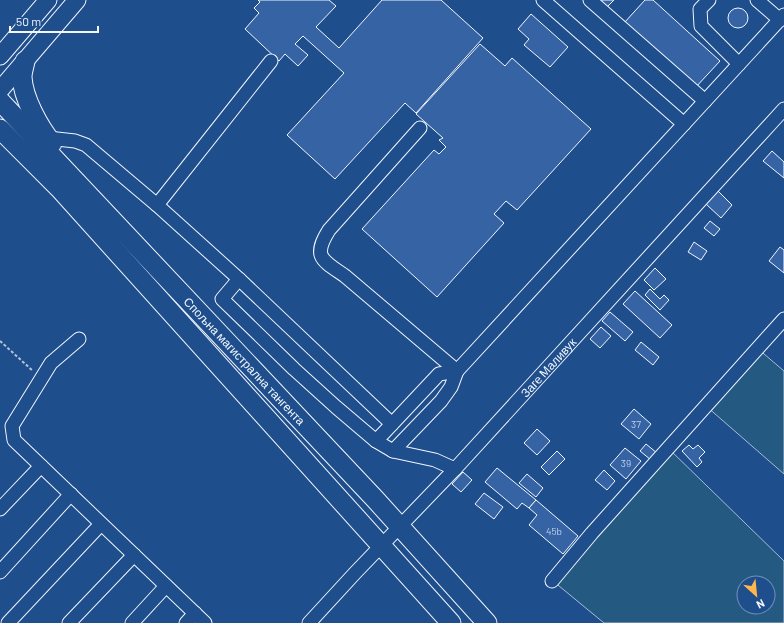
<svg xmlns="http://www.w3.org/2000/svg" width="784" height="623" font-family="Barlow,sans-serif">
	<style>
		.green { fill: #245a82; stroke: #a8bbd7; fill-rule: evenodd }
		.building { fill: #3563a3; stroke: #f2f6ff }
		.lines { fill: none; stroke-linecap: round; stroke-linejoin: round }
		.minor-casing { stroke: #f2f6ff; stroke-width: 15 }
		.major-casing { stroke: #f2f6ff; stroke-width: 19 }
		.highway-casing { stroke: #f2f6ff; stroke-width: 21 }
		.path { stroke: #b3c4dc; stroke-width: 2; stroke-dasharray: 3 2; stroke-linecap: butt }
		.minor { stroke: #1f4e8c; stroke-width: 13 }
		.major { stroke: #1f4e8c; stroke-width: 17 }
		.highway { stroke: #1f4e8c; stroke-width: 19 }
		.labels { text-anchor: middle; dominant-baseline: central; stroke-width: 3; stroke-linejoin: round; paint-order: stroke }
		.number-label { font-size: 10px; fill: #c3d1e8 }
		.street-label { font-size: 12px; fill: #f2f6ff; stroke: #1f4e8c }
	</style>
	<rect width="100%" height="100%" fill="#1f4e8c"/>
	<g class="green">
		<polygon points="757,348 784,371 784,474 706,406"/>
		<path d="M 668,448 L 784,561 L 784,623 L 604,623 L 553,581 ZM 744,583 L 768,583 L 768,607 L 744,607 Z"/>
	</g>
	<g class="building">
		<polygon points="258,0 329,0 336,6 316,27 339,48 382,0 441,0 483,38 416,113 405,103 335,179 287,135 344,73 303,36 295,44 308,55 298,66 285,54 279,61 245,29 259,13 254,8 260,2"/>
		<polygon points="600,0 614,0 607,7"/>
		<polygon points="645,0 653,0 720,61 695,88 624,23"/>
		<circle cx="738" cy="18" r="10"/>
		<polygon points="531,14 568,47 550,67 524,45 529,39 518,29"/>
		<polygon points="480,44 505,66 512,58 591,129 517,210 506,201 494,214 504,223 437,297 362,229 434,150 439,154 446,147 439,140 443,138 416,114"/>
		<polygon points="772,151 784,162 784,178 763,161"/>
		<polygon points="718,191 732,205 721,218 706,204"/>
		<polygon points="710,221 720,229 714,236 704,228"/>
		<polygon points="694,242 707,251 701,260 688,252"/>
		<polygon points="780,247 784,250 784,273 769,261"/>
		<polygon points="655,268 666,279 654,290 644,280"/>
		<polygon points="650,289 660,299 664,295 669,300 660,310 645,295"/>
		<polygon points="635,291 672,325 660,338 623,304"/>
		<polygon points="610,312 633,332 625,341 602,321"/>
		<polygon points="601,327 611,336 600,348 590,339"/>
		<polygon points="641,342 659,357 653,365 635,350"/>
		<polygon points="634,409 651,424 639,439 621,424"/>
		<polygon points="537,429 550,441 537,455 524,443"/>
		<polygon points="646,444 657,453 651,460 640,451"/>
		<polygon points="689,445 693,449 698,445 705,452 699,458 702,462 697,467 682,451"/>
		<polygon points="625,448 641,461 626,479 610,465"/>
		<polygon points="557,451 565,459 549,475 541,467"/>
		<polygon points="497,468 536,500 529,508 522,503 517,509 485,482"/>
		<polygon points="604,470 615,481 607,490 595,480"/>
		<polygon points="463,472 472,480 461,492 452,484"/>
		<polygon points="527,474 543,488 536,497 519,483"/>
		<polygon points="484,493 503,507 494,519 475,504"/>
		<polygon points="536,500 578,536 563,554 529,525 537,515 529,508"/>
	</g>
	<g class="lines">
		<g class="minor-casing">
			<g id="minor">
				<polyline points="543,0 684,124"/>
				<polyline points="590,0 705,101"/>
				<polyline points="709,0 700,9 701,26 739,64"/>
				<polyline points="757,0 780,20"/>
				<path d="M 420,128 L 329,230 C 312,257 322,260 345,276 L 457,371"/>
				<polyline points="48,138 75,141 86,145 157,205 239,279 392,424"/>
				<polyline points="157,205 271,61"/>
				<polyline points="239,279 222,299 294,369 336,407 376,441 393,451 435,460 455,469"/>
				<polyline points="79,339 51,363 12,426 14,440 205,623"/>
				<polyline points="376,441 439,374 457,371"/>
				<polyline points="393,451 441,401 451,387 457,371 784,15"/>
				<polyline points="0,509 41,466"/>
				<polyline points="0,572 71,494"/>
				<polyline points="552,581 592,533 784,319"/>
				<polyline points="8,623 101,524"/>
				<polyline points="69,623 134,555"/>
				<polyline points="132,623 166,586"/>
				<polyline points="186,623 195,613"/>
				<path id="s1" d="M 309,623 L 355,573 L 455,469 L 784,109"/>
			</g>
		</g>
		<g class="major-casing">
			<g id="major">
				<polyline points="0,56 48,0"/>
				<polyline points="0,90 77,0"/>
			</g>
		</g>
		<g class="highway-casing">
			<g id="highway">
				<path d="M 25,61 C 24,67 22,72 22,77 C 23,98 39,127 52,143"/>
				<path id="s2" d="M 0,101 L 375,499 L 487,623"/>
				<polyline points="0,129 59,188 451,623"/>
			</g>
		</g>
		<polyline class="path" points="0,341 33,371"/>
		<use href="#minor" class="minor"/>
		<use href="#major" class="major"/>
		<use href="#highway" class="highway"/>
	</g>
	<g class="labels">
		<g class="number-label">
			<text x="636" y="424">37</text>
			<text x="626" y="463">39</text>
			<text x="554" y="531">45b</text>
		</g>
		<g class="street-label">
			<text stroke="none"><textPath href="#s2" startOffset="357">Спољна магистрална тангента</textPath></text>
			<text stroke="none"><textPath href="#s1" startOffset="350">Заге Маливук</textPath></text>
		</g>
	</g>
	<g transform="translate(756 595) rotate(153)"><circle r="19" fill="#1f4e8c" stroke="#7391ba"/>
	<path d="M0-3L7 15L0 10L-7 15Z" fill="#ffb74d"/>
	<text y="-6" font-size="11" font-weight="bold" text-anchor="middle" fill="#f2f6ff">N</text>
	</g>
	<path d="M10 26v6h88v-6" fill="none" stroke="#f2f6ff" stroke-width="2"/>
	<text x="16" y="26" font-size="12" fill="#f2f6ff" stroke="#1f4e8c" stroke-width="3" paint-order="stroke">50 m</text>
</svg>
